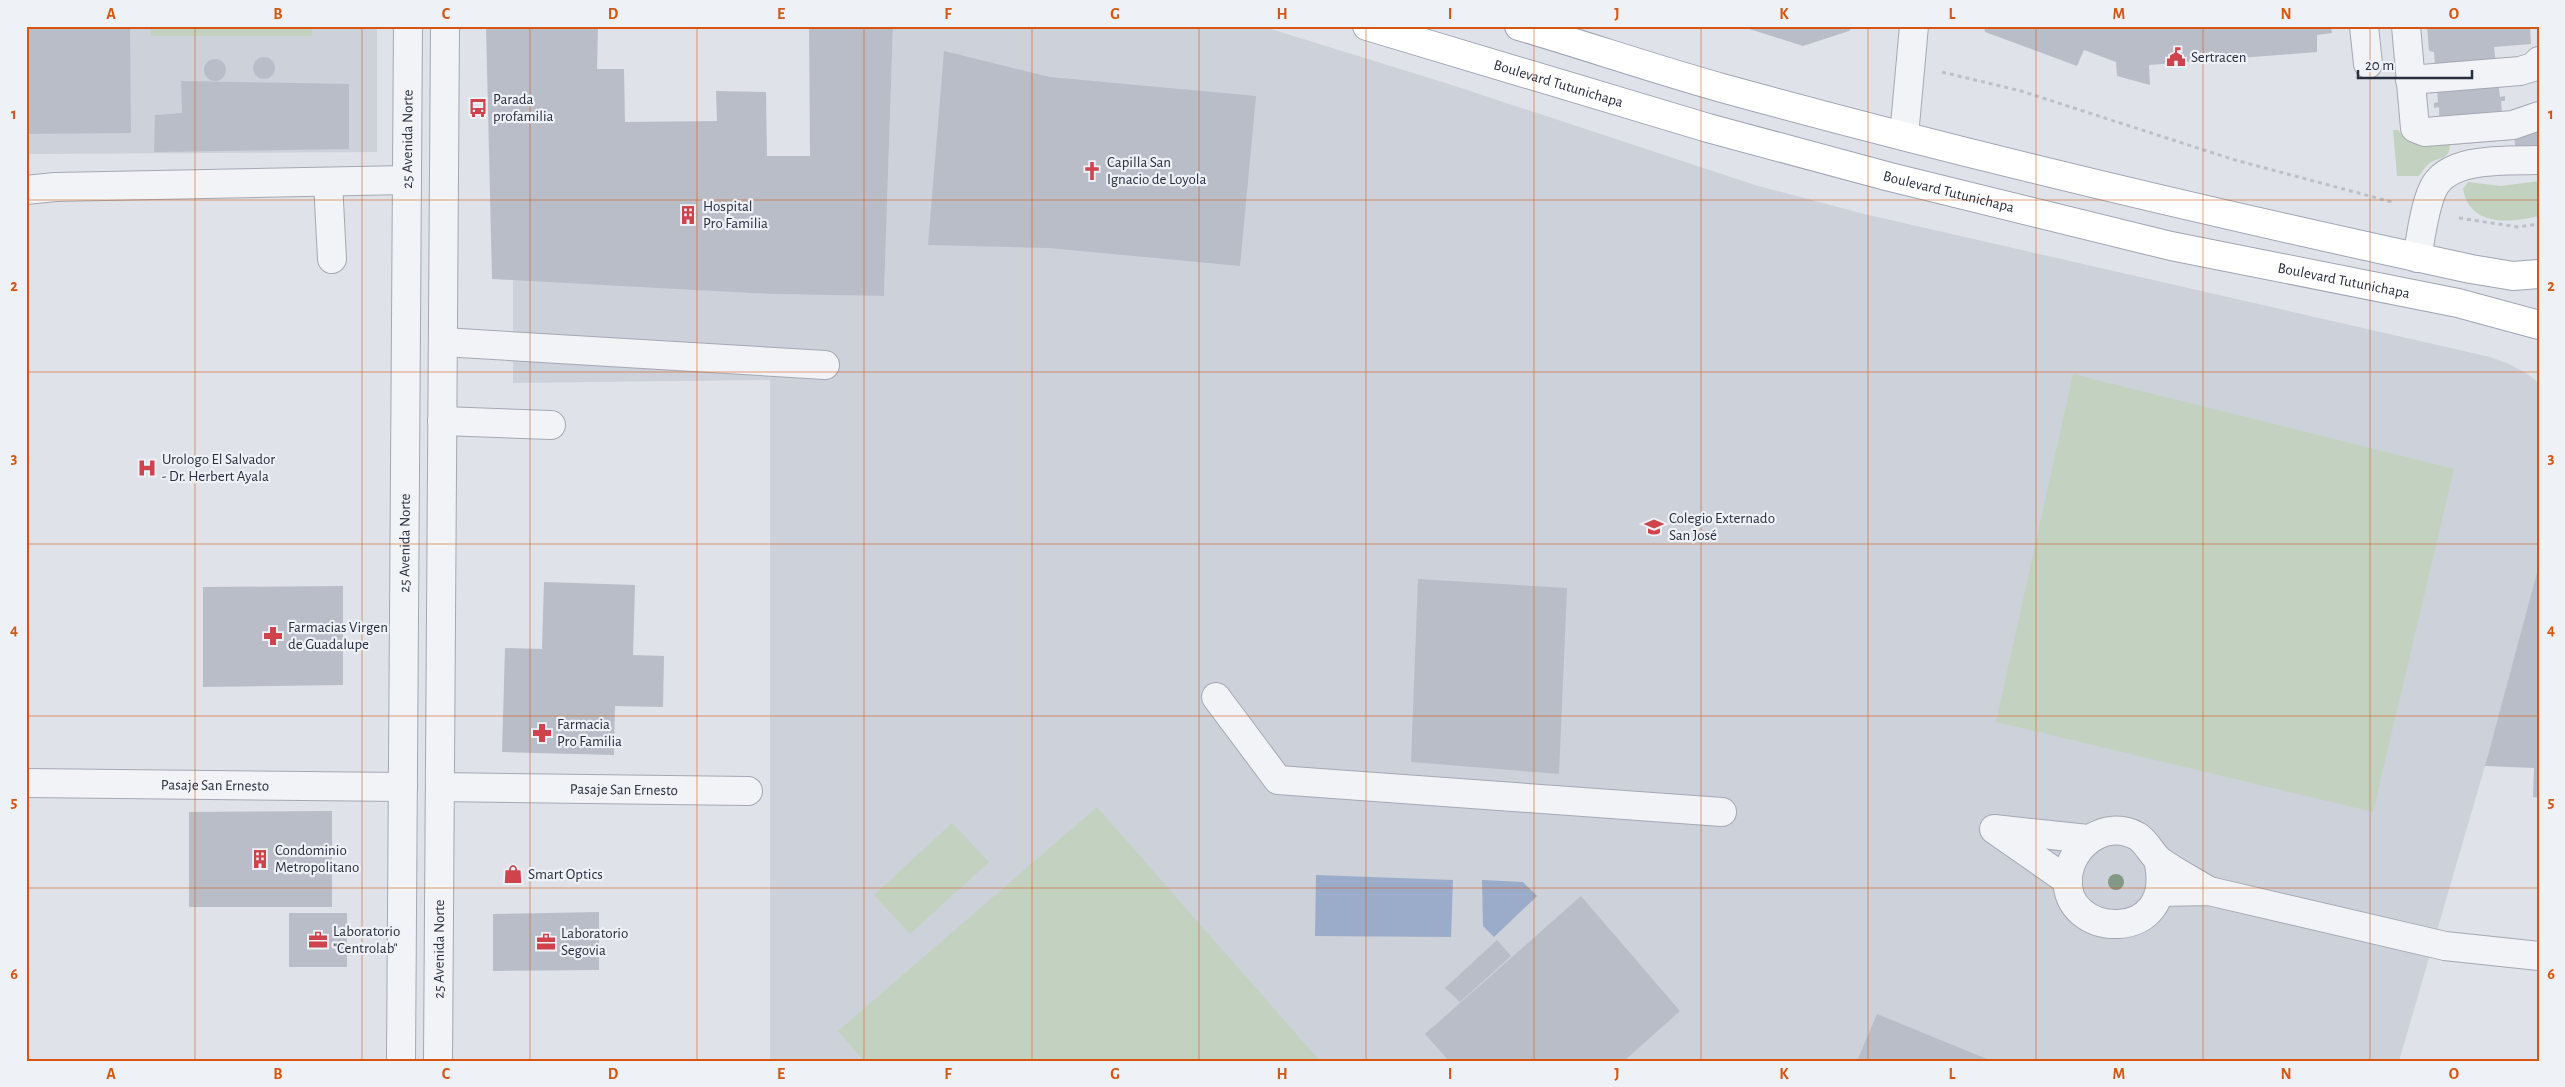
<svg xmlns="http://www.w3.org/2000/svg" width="2565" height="1087" font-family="'Alegreya Sans',sans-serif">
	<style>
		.built { fill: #cdd1da }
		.green { fill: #c3d2c0 }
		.water { fill: #9aacc9 }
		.building { fill: #b9bdc8 }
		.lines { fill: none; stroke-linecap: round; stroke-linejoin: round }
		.minor-casing { stroke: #a4a8b2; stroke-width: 30 }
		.major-casing { stroke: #9ea5b4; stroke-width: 30 }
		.path { stroke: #bdc0c7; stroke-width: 3; stroke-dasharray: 4 4; stroke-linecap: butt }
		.minor { stroke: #f2f3f7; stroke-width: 28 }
		.major { stroke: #fff; stroke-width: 28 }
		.tree { fill: #849886 }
		.grid { fill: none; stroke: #d55511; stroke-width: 1; stroke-opacity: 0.55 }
		.labels { text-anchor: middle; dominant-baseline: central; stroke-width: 4.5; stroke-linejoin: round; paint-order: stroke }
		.poi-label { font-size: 15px; fill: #282e3f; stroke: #eef1f6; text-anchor: start }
		.street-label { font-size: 15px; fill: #282e3f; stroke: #eef1f6 }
		.neatline { fill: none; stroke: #d55511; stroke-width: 2 }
		.grid-label { font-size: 16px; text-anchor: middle; font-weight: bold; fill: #d55511 }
	</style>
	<rect width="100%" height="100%" fill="#dfe2e8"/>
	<g class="built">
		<polygon points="26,26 377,26 377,152 26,154"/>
		<polygon points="893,26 1261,26 1452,85 1755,185 1864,214 2490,357 2509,364 2526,373 2539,383 2539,567 2485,766 2399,1061 770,1061 770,380 513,383 513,278 770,294 884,296"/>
	</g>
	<g class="green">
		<rect x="151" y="26" width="161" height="10"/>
		<path d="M 2393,130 L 2398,130 C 2409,145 2422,141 2439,139 L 2440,146 L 2450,145 C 2449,160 2441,156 2430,163 C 2425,166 2422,172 2419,176 L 2397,176 Z"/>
		<path d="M 2539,181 L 2539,216 C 2509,223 2470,227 2463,189 L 2468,182 L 2501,186 Z"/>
		<polygon points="2073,374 2454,469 2373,812 1996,722"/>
		<polygon points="1097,807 1320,1061 864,1061 838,1031"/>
		<polygon points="952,823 989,862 910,934 874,895"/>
	</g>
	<g class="water">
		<polygon points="1316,875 1453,880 1451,937 1315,936"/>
		<polygon points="1482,880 1523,882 1537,896 1494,937 1483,926"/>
	</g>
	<g class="building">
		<polygon points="26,26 130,26 131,133 26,134"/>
		<polygon points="486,26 598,26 597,69 624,69 625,122 717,121 716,91 766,92 767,156 810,156 809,26 893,26 884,296 770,294 492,279"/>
		<polygon points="1740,26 1853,26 1849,31 1803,46"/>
		<polygon points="1984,26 2331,26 2332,33 2317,35 2317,52 2149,65 2150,85 2117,76 2116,62 2084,50 2077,66 1985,32"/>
		<polygon points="2427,26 2530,26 2531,44 2494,47 2500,97 2505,96 2505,101 2501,101 2502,115 2510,140 2440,146 2439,107 2434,108 2434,103 2438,102 2434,52 2429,51"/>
		<polygon points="944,51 1050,77 1256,96 1240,266 1049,248 928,245"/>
		<circle cx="264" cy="68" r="11"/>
		<circle cx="215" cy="70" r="11"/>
		<polygon points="181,81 349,84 349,149 154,152 155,115 182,113"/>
		<polygon points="2539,126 2539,150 2516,152 2513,128"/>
		<polygon points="2538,569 2539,569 2539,798 2533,797 2534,768 2485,766"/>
		<polygon points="1418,579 1567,588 1559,774 1411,762"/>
		<polygon points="544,582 635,585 633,655 664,656 663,707 615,706 614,755 502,752 505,648 542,649"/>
		<polygon points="343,586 343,685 203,687 203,587"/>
		<polygon points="332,811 332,907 189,907 189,812"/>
		<polygon points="1581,896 1680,1011 1624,1061 1449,1061 1425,1034"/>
		<polygon points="599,912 599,970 493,971 493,914"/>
		<rect x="289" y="913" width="58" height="54"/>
		<polygon points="1497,940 1511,956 1460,1002 1445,988"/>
		<polygon points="1877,1014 1992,1061 1857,1061"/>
	</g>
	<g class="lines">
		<g class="minor-casing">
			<g id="minor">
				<polyline points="2364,26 2368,64"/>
				<polyline points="2406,26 2415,128 2425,132 2513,125 2539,116"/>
				<polyline points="2410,80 2520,71 2533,67 2539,61"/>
				<polyline points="1904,136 1914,26"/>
				<polyline points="328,182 332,259"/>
				<polyline points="26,190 55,187 407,180"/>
				<path d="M 2417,258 C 2421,237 2424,208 2433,189 C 2448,156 2507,161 2539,160"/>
				<polyline points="443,342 825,365"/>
				<polyline points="442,421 551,425"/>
				<polyline points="1216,697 1278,780 1722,812"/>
				<path id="s1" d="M 26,783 L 403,787"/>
				<path id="s2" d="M 440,787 L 748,791"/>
				<polyline points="1994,829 2088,839"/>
				<polyline points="1995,830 2068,881"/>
				<path d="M 2158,860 C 2179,946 2061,939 2068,877 C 2071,845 2105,819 2137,836 C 2147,842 2151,854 2160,861 C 2175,872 2193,881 2209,891"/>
				<polyline points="2160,892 2209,891 2445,946 2539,956"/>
				<path id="s3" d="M 401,1061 L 408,26"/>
				<path id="s4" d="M 438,1061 L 445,26"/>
			</g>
		</g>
		<g class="major-casing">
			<g id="major">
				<path id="s5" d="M 1367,26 L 1708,128 L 1890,177 L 2171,246 L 2458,303 L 2539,325"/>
				<path d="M 1519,26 C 1587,46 1654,69 1722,88 C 1969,156 2220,215 2471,269 L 2513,276 L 2539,274"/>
			</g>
		</g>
		<g class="path">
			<polyline points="1942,72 2021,91 2235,160 2392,202"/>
			<polyline points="2459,218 2518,227 2539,224"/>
		</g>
		<use href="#minor" class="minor"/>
		<use href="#major" class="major"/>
	</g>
	<circle class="tree" cx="2116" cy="882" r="8"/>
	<path class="grid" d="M 195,26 L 195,1061M 362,26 L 362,1061M 530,26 L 530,1061M 697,26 L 697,1061M 864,26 L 864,1061M 1032,26 L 1032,1061M 1199,26 L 1199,1061M 1366,26 L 1366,1061M 1534,26 L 1534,1061M 1701,26 L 1701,1061M 1868,26 L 1868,1061M 2036,26 L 2036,1061M 2203,26 L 2203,1061M 2370,26 L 2370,1061M 26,200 L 2539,200M 26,372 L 2539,372M 26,544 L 2539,544M 26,716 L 2539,716M 26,888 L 2539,888"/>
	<defs>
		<g id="civic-bare" transform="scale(1.5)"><path d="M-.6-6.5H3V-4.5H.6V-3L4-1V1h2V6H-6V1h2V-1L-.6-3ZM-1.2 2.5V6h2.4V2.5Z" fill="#ce434c" stroke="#eef1f6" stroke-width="2.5" paint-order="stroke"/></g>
		<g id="bus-bare" transform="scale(1.5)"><path d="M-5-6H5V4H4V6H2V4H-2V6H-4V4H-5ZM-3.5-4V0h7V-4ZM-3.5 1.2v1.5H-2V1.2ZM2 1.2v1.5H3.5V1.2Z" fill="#ce434c" stroke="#eef1f6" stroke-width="2.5" paint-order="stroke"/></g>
		<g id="church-bare" transform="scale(1.5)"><path d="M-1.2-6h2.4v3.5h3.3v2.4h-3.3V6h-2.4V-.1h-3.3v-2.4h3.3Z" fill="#ce434c" stroke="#eef1f6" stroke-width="2.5" paint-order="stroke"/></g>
		<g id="building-bare" transform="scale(1.5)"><path d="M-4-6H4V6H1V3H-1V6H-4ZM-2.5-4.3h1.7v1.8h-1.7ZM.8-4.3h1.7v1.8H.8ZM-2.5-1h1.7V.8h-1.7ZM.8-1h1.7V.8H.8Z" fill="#ce434c" stroke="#eef1f6" stroke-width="2.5" paint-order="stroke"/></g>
		<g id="hospital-bare" transform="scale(1.5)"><path d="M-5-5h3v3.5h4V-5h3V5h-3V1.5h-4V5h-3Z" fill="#ce434c" stroke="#eef1f6" stroke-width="2.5" paint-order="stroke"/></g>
		<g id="school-bare" transform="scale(1.5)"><path d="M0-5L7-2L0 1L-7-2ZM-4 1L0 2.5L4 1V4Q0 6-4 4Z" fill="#ce434c" stroke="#eef1f6" stroke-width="2.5" paint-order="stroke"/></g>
		<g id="pharmacy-bare" transform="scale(1.5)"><path d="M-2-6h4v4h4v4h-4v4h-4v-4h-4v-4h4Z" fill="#ce434c" stroke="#eef1f6" stroke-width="2.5" paint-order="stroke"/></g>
		<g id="shop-bare" transform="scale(1.5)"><path d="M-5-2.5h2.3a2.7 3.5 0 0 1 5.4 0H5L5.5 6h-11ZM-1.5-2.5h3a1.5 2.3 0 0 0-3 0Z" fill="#ce434c" stroke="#eef1f6" stroke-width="2.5" paint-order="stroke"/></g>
		<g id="office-bare" transform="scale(1.5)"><path d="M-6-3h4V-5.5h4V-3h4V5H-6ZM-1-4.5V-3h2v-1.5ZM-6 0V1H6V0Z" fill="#ce434c" stroke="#eef1f6" stroke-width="2.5" paint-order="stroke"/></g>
	</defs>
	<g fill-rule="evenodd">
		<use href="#civic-bare" x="2176" y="57"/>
		<use href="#bus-bare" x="478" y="108"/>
		<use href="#church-bare" x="1092" y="171"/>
		<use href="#building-bare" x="688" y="215"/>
		<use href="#hospital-bare" x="147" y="468"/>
		<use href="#school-bare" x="1654" y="527"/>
		<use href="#pharmacy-bare" x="273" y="636"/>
		<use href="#pharmacy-bare" x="542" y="733"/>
		<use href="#building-bare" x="260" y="859"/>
		<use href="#shop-bare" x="513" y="874"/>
		<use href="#office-bare" x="318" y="940"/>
		<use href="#office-bare" x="546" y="942"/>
	</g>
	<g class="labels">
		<g class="poi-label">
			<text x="2191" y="57">Sertracen</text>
			<text x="493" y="99">Parada<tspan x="493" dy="17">profamilia</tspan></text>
			<text x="1107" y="162">Capilla San<tspan x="1107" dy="17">Ignacio de Loyola</tspan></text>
			<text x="703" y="206">Hospital<tspan x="703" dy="17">Pro Familia</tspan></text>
			<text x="162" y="459">Urologo El Salvador<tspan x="162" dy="17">- Dr. Herbert Ayala</tspan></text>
			<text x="1669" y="518">Colegio Externado<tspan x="1669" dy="17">San José</tspan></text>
			<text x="288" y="627">Farmacias Virgen<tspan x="288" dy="17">de Guadalupe</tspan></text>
			<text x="557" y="724">Farmacia<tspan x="557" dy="17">Pro Familia</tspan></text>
			<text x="275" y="850">Condominio<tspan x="275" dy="17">Metropolitano</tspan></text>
			<text x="528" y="874">Smart Optics</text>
			<text x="333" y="931">Laboratorio<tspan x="333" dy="17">"Centrolab"</tspan></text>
			<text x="561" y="933">Laboratorio<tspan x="561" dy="17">Segovia</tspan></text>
		</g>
		<g class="street-label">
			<text stroke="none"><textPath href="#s5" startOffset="200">Boulevard Tutunichapa</textPath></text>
			<text stroke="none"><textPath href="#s3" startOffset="922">25 Avenida Norte</textPath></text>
			<text stroke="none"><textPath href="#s5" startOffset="605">Boulevard Tutunichapa</textPath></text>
			<text stroke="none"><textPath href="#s5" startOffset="1010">Boulevard Tutunichapa</textPath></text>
			<text stroke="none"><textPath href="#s3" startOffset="518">25 Avenida Norte</textPath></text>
			<text stroke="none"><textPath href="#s1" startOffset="189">Pasaje San Ernesto</textPath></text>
			<text stroke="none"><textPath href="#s2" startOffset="184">Pasaje San Ernesto</textPath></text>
			<text stroke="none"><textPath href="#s4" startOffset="112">25 Avenida Norte</textPath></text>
		</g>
	</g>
	<rect width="2565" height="1087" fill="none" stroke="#eef1f6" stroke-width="55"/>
	<path d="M2358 70v8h114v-8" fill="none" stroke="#282e3f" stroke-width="2.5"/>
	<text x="2365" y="70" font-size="15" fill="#282e3f" stroke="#eef1f6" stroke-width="4" paint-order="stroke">20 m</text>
	<rect x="28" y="28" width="2510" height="1032" class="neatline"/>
	<g class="grid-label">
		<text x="111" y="19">A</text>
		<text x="278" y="19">B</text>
		<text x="446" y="19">C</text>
		<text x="613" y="19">D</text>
		<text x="781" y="19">E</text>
		<text x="948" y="19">F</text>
		<text x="1115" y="19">G</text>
		<text x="1282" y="19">H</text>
		<text x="1450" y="19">I</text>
		<text x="1617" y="19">J</text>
		<text x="1784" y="19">K</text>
		<text x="1952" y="19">L</text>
		<text x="2119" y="19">M</text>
		<text x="2286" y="19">N</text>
		<text x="2454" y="19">O</text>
		<text x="14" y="119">1</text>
		<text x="2551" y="119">1</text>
		<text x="14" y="291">2</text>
		<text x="2551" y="291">2</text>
		<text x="14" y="463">3</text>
		<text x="2551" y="463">3</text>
		<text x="14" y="635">4</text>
		<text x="2551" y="635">4</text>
		<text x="14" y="807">5</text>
		<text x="2551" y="807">5</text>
		<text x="14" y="979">6</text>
		<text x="2551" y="979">6</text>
		<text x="111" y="1079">A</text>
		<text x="278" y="1079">B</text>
		<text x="446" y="1079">C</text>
		<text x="613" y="1079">D</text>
		<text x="781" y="1079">E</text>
		<text x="948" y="1079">F</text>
		<text x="1115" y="1079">G</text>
		<text x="1282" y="1079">H</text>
		<text x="1450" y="1079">I</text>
		<text x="1617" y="1079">J</text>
		<text x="1784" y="1079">K</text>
		<text x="1952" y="1079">L</text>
		<text x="2119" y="1079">M</text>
		<text x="2286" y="1079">N</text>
		<text x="2454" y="1079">O</text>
	</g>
</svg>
